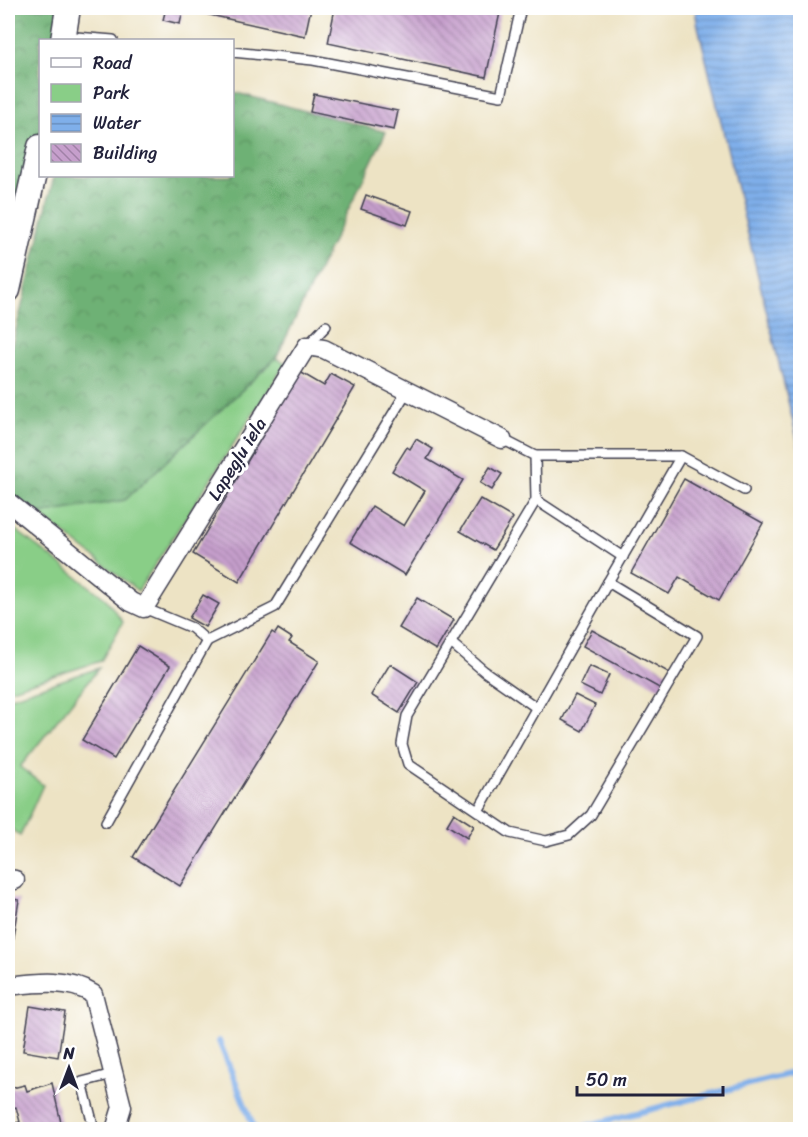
<svg xmlns="http://www.w3.org/2000/svg" width="808" height="1137" font-family="Sriracha,sans-serif">
	<style>
		.green { fill: #89ce87; stroke: #567861; stroke-width: 1.5 }
		.forest { fill: url(#forest-crowns); stroke: #486a58; stroke-width: 1.5 }
		.water { fill: url(#water-rules); stroke: #506892; stroke-width: 1.5 }
		.lines { fill: none; stroke-linecap: round; stroke-linejoin: round }
		.stream { stroke: #7fafea; stroke-width: 6 }
		.building { fill: url(#building-back-hatch) }
		.lane-casing { stroke: #403f50; stroke-width: 12 }
		.street-casing { stroke: #403f50; stroke-width: 21 }
		.secondary-casing { stroke: #403f50; stroke-width: 27 }
		.lane { stroke: #fff; stroke-width: 9 }
		.street { stroke: #fff; stroke-width: 18 }
		.secondary { stroke: #fff; stroke-width: 24 }
		.labels { text-anchor: middle; dominant-baseline: central; stroke-width: 6; stroke-linejoin: round; paint-order: stroke }
		.street-label { font-size: 18px; fill: #22223b; stroke: #fff }
	</style>
	<defs>
		<pattern id="forest-crowns" width="20" height="18" patternUnits="userSpaceOnUse" patternTransform="scale(1.5)"><rect width="20" height="18" fill="#6eb174"/><path d="M2 6a3 3 0 1 1 6 0M12 15a3 3 0 1 1 6 0" fill="none" stroke="#5a9060"/></pattern>
		<pattern id="water-rules" width="6" height="5" patternUnits="userSpaceOnUse" patternTransform="scale(1.5)"><rect width="6" height="5" fill="#7fafea"/><path d="M0 2.5h6" fill="none" stroke="#688ebf"/></pattern>
		<pattern id="building-back-hatch" width="6" height="6" patternUnits="userSpaceOnUse" patternTransform="scale(1.5)"><rect width="6" height="6" fill="#c69fcc"/><path d="M-1 5l2 2M0 0l6 6M5-1l2 2" fill="none" stroke="#a081a7"/></pattern>
	</defs>
	<rect width="100%" height="100%" fill="#fff"/>
	<filter id="ink" filterUnits="userSpaceOnUse"><feTurbulence type="fractalNoise" baseFrequency=".0167" numOctaves="2"/><feDisplacementMap in="SourceGraphic" scale="12" xChannelSelector="R" yChannelSelector="G"/><feConvolveMatrix kernelMatrix="1 2 1 2 8 2 1 2 1" color-interpolation-filters="sRGB"/></filter>
	<filter id="wash" filterUnits="userSpaceOnUse"><feTurbulence type="fractalNoise" baseFrequency=".008" numOctaves="4" result="noise"/><feDisplacementMap in="SourceGraphic" scale="24" xChannelSelector="R" yChannelSelector="G"/><feGaussianBlur stdDeviation="1.35" result="paint"/><feColorMatrix in="noise" values="0 0 0 0 0 0 0 0 0 0 0 0 0 0 0 0 0 1.4 0 .05"/><feComposite in="paint" operator="in"/></filter>
	<g filter="url(#wash)">
		<rect width="100%" height="100%" fill="#ede3c4"/>
		<g class="green">
			<polygon points="276,358 286,363 138,591 39,514 125,500"/>
			<polygon points="8,524 106,599 123,622 101,661 8,690"/>
			<polygon points="99,668 20,767 43,785 20,836 10,828 8,831 8,698"/>
		</g>
		<g class="forest">
			<polygon points="8,8 68,8 63,40 40,40 40,147 8,275"/>
			<polygon points="233,92 386,132 276,358 125,500 39,514 8,491 8,362 54,176 232,176"/>
		</g>
		<polygon class="water" points="695,8 800,8 800,451 697,22"/>
		<g class="lines">
			<g class="stream">
				<polyline points="219,1041 255,1130"/>
				<polyline points="571,1130 800,1071"/>
			</g>
		</g>
		<g id="blocks">
			<g class="building">
				<polygon points="166,8 311,8 305,36 183,9 180,24 163,20"/>
				<polygon points="335,8 501,8 486,77 328,43"/>
				<polygon points="314,94 398,111 394,130 310,112"/>
				<polygon points="366,195 412,211 407,225 361,209"/>
				<polygon points="300,372 324,386 331,374 355,387 239,582 193,554"/>
				<polygon points="416,439 433,449 427,459 463,480 405,575 350,542 372,506 404,526 425,491 392,471 407,447 410,449"/>
				<polygon points="490,467 502,474 492,490 480,483"/>
				<polygon points="684,479 763,523 719,600 679,577 669,594 631,573"/>
				<polygon points="480,499 513,518 493,550 460,531"/>
				<polygon points="203,595 219,604 205,627 189,618"/>
				<polygon points="417,598 454,620 436,650 399,628"/>
				<polygon points="278,629 292,638 289,642 319,661 180,886 133,857 272,632 275,634"/>
				<polygon points="592,630 670,673 661,689 583,646"/>
				<polygon points="138,646 170,666 114,759 82,740"/>
				<polygon points="390,664 418,682 399,713 371,695"/>
				<polygon points="589,666 609,675 600,695 580,685"/>
				<polygon points="575,695 595,705 582,731 562,720"/>
				<polygon points="454,813 474,826 467,838 447,825"/>
				<polygon points="8,898 19,900 12,943 8,942"/>
				<polygon points="30,1006 65,1012 58,1057 23,1051"/>
				<polygon points="52,1083 62,1127 16,1130 15,1123 20,1122 16,1107 11,1108 8,1089 25,1085 27,1091"/>
			</g>
		</g>
	</g>
	<g filter="url(#ink)">
		<use href="#blocks" fill-opacity="0" stroke="#403f50" stroke-width="1.5"/>
		<g class="lines">
			<g class="lane-casing">
				<g id="lane">
					<polyline points="64,36 113,40"/>
					<polyline points="232,52 313,60 501,96 521,8"/>
					<polyline points="307,346 326,326"/>
					<polyline points="535,456 681,456 744,490"/>
					<polyline points="536,500 623,557"/>
					<polyline points="608,582 681,456"/>
					<polyline points="144,608 192,628 207,641 275,607 407,391"/>
					<polyline points="451,643 484,671 537,708"/>
					<polyline points="478,811 608,582 697,636 591,815 569,835 546,841 510,833 408,764 402,744 407,716 536,500 535,456 502,439"/>
					<polyline points="106,822 207,641"/>
					<polyline points="92,1121 82,1082 113,1074"/>
				</g>
			</g>
			<g class="street-casing">
				<g id="street">
					<polyline points="8,502 131,602 144,608 307,346 324,349 502,439"/>
					<polyline points="8,879 15,880"/>
					<path d="M 8,986 C 36,983 68,978 93,994 L 122,1107 L 115,1130"/>
				</g>
			</g>
			<g class="secondary-casing">
				<g id="secondary">
					<polyline points="63,40 68,8"/>
					<polyline points="8,290 40,147"/>
				</g>
			</g>
			<use href="#lane" class="lane"/>
			<use href="#street" class="street"/>
			<use href="#secondary" class="secondary"/>
		</g>
	</g>
	<g class="labels">
		<g class="street-label">
			<text transform="translate(237 459) rotate(-58)">Lapegļu iela</text>
		</g>
	</g>
	<rect width="808" height="1137" fill="none" stroke="#fff" stroke-width="30"/>
	<rect x="39" y="39" width="195" height="138" fill="#ffffff" stroke="#a7a7b1" stroke-width="1.5"/>
	<rect x="51" y="58" width="30" height="9" fill="#ffffff" stroke="#a7a7b1" stroke-width="1.5"/>
	<text x="93" y="69" font-size="18" fill="#22223b">Road</text>
	<rect x="51" y="84" width="30" height="18" fill="#89ce87" stroke="#a7a7b1" stroke-width="1.5"/>
	<text x="93" y="99" font-size="18" fill="#22223b">Park</text>
	<rect x="51" y="114" width="30" height="18" fill="url(#water-rules)" stroke="#a7a7b1" stroke-width="1.5"/>
	<text x="93" y="129" font-size="18" fill="#22223b">Water</text>
	<rect x="51" y="144" width="30" height="18" fill="url(#building-back-hatch)" stroke="#a7a7b1" stroke-width="1.5"/>
	<text x="93" y="159" font-size="18" fill="#22223b">Building</text>
	<g transform="translate(69 1068)" stroke="#ffffff" stroke-width="4.5" paint-order="stroke">
	<path d="M0-4.5L10 22L0 15L-10 22Z" fill="#22223b"/>
	<text y="-9" font-size="16" font-weight="bold" text-anchor="middle" fill="#22223b">N</text>
	</g>
	<path d="M577 1086v9h146v-9" fill="none" stroke="#22223b" stroke-width="3"/>
	<text x="586" y="1086" font-size="18" fill="#22223b" stroke="#ffffff" stroke-width="4.5" paint-order="stroke">50 m</text>
</svg>
